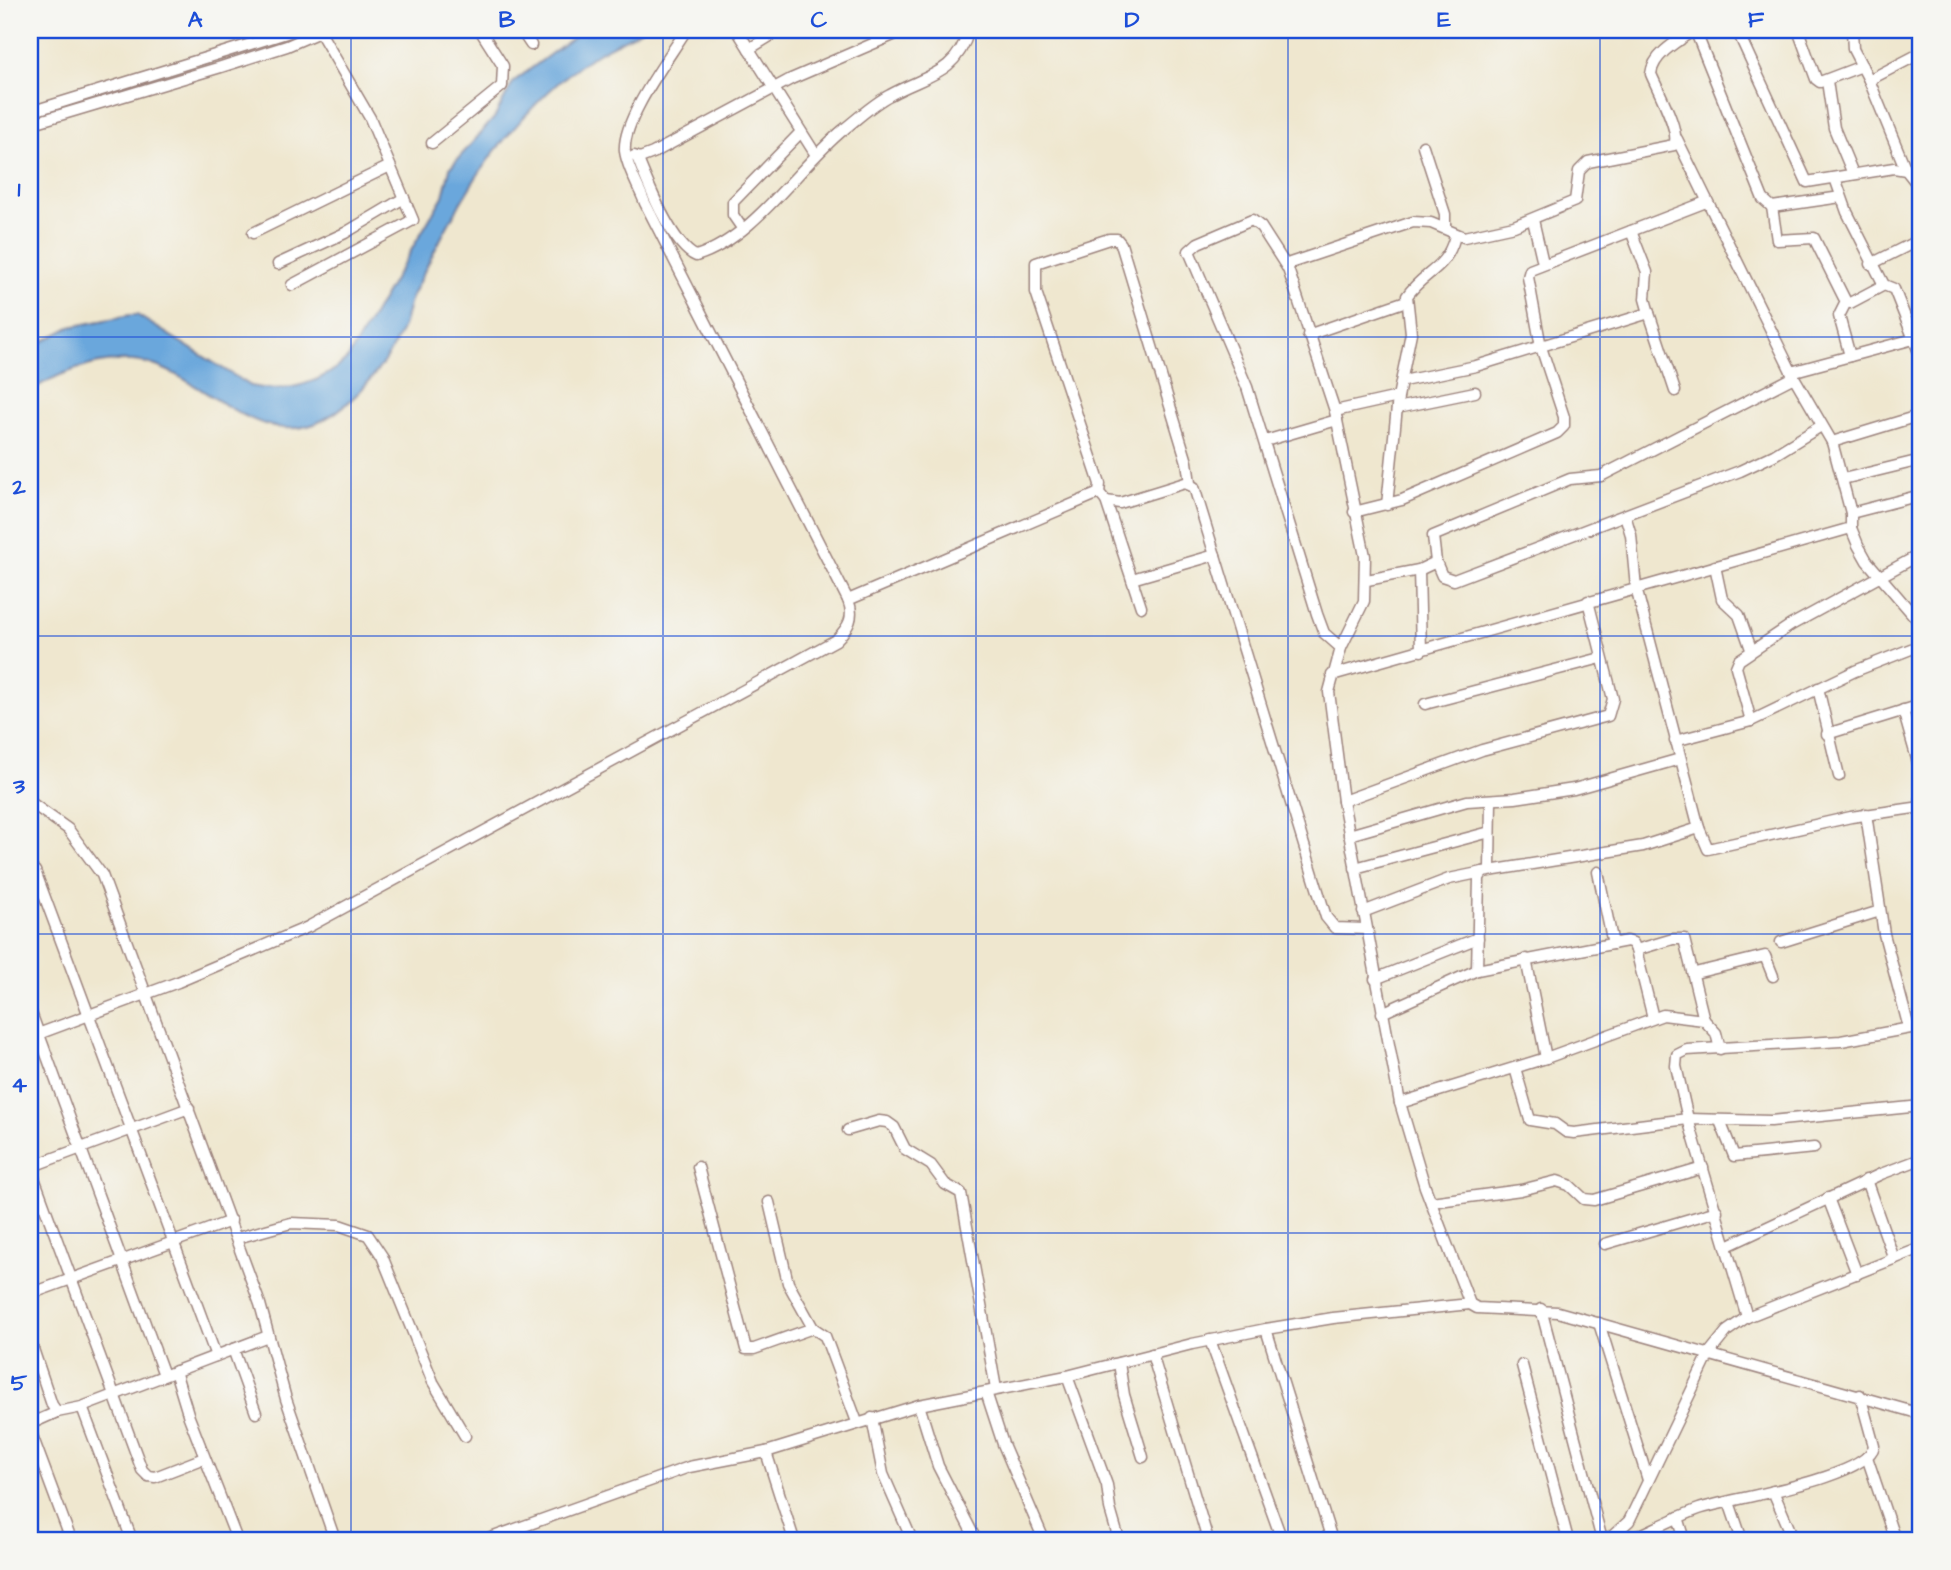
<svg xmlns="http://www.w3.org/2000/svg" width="1951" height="1570" font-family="'Architects Daughter',sans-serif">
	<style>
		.water { fill: #6ba7dc; stroke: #5a6384; stroke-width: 2 }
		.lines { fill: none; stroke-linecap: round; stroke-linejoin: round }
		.minor-casing { stroke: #9c837d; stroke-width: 13 }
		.minor { stroke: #fff; stroke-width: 10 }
		.grid { fill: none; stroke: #1d4ed8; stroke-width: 2; stroke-opacity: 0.55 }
		.neatline { fill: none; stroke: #1d4ed8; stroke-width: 2.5 }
		.grid-label { font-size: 23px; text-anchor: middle; font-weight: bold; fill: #1d4ed8 }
	</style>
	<rect width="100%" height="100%" fill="#f6f6f2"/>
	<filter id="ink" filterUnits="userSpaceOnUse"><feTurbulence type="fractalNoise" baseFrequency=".0143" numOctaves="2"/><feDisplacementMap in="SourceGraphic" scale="14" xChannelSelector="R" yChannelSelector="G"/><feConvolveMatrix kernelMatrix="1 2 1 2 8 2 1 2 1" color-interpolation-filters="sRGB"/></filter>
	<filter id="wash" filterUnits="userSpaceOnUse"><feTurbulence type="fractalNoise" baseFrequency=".00686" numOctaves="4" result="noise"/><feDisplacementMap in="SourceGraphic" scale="28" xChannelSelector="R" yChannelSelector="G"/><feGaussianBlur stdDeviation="1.57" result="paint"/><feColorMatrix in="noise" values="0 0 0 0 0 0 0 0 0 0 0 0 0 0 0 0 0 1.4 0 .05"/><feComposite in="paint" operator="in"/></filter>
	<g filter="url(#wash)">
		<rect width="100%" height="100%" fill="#efe7cf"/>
		<path class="water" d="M 583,30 L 640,30 C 627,39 612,44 598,53 C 560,76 523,116 495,151 C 463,192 434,251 411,298 C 407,308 406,319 402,329 C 388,362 356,403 323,420 C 263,452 209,384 156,366 C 116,352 64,369 30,391 L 30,348 L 70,327 L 130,315 L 137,315 L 251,386 C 285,394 324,383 348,358 L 443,196 L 450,168 L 495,117 L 513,82 Z"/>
	</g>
	<g filter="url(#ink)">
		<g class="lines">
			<g class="minor-casing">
				<g id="minor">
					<polyline points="521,30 531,45"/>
					<polyline points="737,30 816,155"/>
					<polyline points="1676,30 1680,40"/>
					<path d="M 1694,30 C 1679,40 1653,54 1651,74 C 1657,89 1681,131 1674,145 L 1588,162 L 1579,171 L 1575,201 L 1514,226 L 1464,237 L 1431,223 L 1413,222 L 1290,263 L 1288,269 L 1335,411 L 1365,556 L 1364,601 L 1341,648 L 1329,692 L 1343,801 L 1400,1103 L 1425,1187 L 1470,1304 L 1477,1308 L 1558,1312 L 1921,1414"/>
					<polyline points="1695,30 1763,199 1772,207 1841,197"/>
					<polyline points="1737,30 1807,182 1894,168 1906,170 1921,189"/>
					<polyline points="1798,30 1816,79 1820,82 1862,66"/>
					<polyline points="1852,30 1853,49 1869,80 1906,170"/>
					<polyline points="749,49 780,30"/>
					<polyline points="1869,80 1921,53"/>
					<polyline points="1827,81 1834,128 1853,174"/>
					<polyline points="30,112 296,30"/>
					<polyline points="30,124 221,67 287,46 324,30"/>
					<polyline points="1677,139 1794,377 1832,442 1851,513 1851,528 1858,545 1867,561 1921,624"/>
					<polyline points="432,143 502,86 503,66 480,30"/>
					<polyline points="1423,146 1445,214 1445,228"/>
					<polyline points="634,156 640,158 653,153 791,79 905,30"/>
					<path d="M 637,157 C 647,182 672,246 696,256 C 754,238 797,168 843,130 C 857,119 874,103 890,95 C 926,75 956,75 969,30"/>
					<polyline points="1835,178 1847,212 1884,285"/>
					<polyline points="1772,207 1777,240 1814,238 1846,302 1850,303 1884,285 1894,289 1921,357"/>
					<polyline points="1533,220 1543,263"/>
					<polyline points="742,228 733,215 733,202 800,133"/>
					<polyline points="1631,231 1647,272 1645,299 1649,313 1675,391"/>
					<polyline points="253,233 390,166"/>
					<polyline points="278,264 345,233 404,198"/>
					<polyline points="1871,264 1921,239"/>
					<polyline points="1288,269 1261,227 1252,220 1198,243 1189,251 1247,387 1317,614 1324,633 1341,648"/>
					<polyline points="292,285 413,220 370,118 320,32"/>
					<polyline points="1846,302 1839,316 1850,356"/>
					<polyline points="1308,335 1406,301"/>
					<polyline points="1791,372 1921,337"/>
					<polyline points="1403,381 1476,366 1649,313"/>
					<polyline points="1397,408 1475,392"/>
					<polyline points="1335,411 1398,397"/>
					<polyline points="1265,441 1337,420"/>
					<polyline points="1832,442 1921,415"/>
					<polyline points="1843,479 1921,460"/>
					<polyline points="1099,493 1106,501 1120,503 1185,483 1194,487 1326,917 1335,928 1366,929"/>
					<polyline points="1106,501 1141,607"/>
					<path d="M 1387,505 L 1398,397 L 1411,333 L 1407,296 C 1425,270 1446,271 1455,236"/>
					<polyline points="1354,512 1402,500 1557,433 1564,426 1564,417 1541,347 1528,277 1530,270 1706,202"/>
					<polyline points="1851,513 1921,495"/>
					<polyline points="1625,515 1631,535 1636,588 1699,828 1708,849 1851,817 1921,807"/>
					<polyline points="1436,562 1433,536 1570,479 1601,476 1794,377"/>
					<polyline points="1715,566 1722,599 1739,615 1751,649"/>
					<polyline points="1419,570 1421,651"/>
					<polyline points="1132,579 1215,555"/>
					<polyline points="1367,580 1419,570 1436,562 1442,576 1454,580 1740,471 1774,455 1821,426"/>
					<polyline points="848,600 1099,493 1100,484 1036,292 1036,263 1045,260 1109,239 1117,239 1121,244 1187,462 1190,483"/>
					<polyline points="1332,675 1851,528"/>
					<polyline points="1818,688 1839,776"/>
					<polyline points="1425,704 1601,658"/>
					<polyline points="1903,710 1921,773 1921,802"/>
					<polyline points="1751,721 1736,667 1739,660 1791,625 1921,554"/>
					<polyline points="1827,734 1921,705"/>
					<polyline points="1675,741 1751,721 1855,671 1921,645"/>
					<polyline points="1343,801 1482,750 1608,716 1613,699 1588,601"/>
					<polyline points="30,802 68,829 102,875 260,1304 286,1399 335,1540"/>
					<polyline points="1866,814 1884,934 1909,1028"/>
					<polyline points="1349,835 1467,801 1515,798 1574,789 1680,759"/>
					<polyline points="1355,868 1490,832"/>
					<polyline points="1490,868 1491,800"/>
					<polyline points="35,871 216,1356"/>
					<polyline points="1598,872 1613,944"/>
					<polyline points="1363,912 1449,879 1483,872"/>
					<polyline points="1781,942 1880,911"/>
					<polyline points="1636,950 1673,939 1684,939 1704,1020"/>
					<polyline points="1526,959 1546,1058"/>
					<polyline points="1477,970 1479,878 1483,872 1643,846 1699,828"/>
					<polyline points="1695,973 1765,956 1773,976"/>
					<polyline points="1375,979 1478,938"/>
					<polyline points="30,1010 164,1375"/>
					<polyline points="1382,1013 1477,970 1627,941 1633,943 1636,950 1653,1018"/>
					<path d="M 30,1037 L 178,982 L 308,927 L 836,640 C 849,627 855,617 848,600 L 645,203 C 639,187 627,168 625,151 C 622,119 669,58 686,30"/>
					<polyline points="1515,1068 1530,1120 1555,1124 1566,1132 1574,1133 1688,1119 1771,1121 1921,1106"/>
					<polyline points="1400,1103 1546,1058 1663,1015 1704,1020 1716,1033 1720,1049"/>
					<polyline points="1720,1121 1734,1156 1814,1148"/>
					<polyline points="848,1130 879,1121 887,1122 894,1127 905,1149 931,1165 945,1184 961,1193 996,1389"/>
					<polyline points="30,1167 142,1470 148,1476 155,1477 204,1458"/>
					<polyline points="30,1167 189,1108"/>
					<polyline points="698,1167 746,1349 754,1349 813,1328 825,1336 857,1422"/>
					<polyline points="1866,1180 1894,1259"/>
					<polyline points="1828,1198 1857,1274"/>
					<polyline points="769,1202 788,1283 813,1328"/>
					<polyline points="1431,1202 1521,1190 1557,1181 1569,1185 1584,1199 1594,1200 1703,1168"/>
					<polyline points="237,1238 291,1223 339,1225 368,1235 382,1256 433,1382 465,1436"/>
					<polyline points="1605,1244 1717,1211"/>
					<polyline points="1727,1246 1881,1174 1921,1159"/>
					<polyline points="30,1294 231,1221"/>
					<polyline points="1541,1309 1602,1540"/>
					<polyline points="1747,1317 1688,1119 1676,1066 1677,1055 1687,1050 1841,1041 1921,1026"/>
					<polyline points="1599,1323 1648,1480"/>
					<polyline points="1266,1329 1332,1540"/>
					<polyline points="30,1340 52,1405 57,1412 82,1407 268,1336"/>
					<polyline points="1210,1340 1282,1540"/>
					<polyline points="233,1349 256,1413"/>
					<polyline points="1152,1354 1208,1540"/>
					<polyline points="1119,1363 1124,1395 1143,1457"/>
					<polyline points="1522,1365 1568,1540"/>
					<polyline points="175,1371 189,1417 237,1540"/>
					<polyline points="1067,1376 1107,1485 1110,1509 1119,1540"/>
					<polyline points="986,1392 1003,1444 1044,1540"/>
					<polyline points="919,1405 938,1466 976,1540"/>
					<polyline points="82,1407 132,1540"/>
					<polyline points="872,1418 883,1474 912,1540"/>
					<polyline points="30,1424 57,1412"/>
					<polyline points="30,1430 71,1540"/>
					<polyline points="766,1452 794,1540"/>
					<polyline points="1867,1457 1895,1540"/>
					<polyline points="1773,1491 1794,1540"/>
					<polyline points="1729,1502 1742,1540"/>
					<polyline points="1678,1517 1685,1540"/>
					<path d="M 1634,1538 C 1656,1528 1677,1517 1699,1509 C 1731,1498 1867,1479 1874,1446 L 1860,1395"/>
					<polyline points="485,1540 689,1467 766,1452 919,1405 1067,1376 1192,1344 1266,1329 1333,1318 1470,1304"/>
					<polyline points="1608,1540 1629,1521 1710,1352 1727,1331 1747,1317 1921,1248"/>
				</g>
			</g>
			<use href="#minor" class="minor"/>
		</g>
	</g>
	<path class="grid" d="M 351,30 L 351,1540M 663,30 L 663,1540M 976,30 L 976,1540M 1288,30 L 1288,1540M 1600,30 L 1600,1540M 30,337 L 1921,337M 30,636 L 1921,636M 30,934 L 1921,934M 30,1233 L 1921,1233"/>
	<rect width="1951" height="1570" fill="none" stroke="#f6f6f2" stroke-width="77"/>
	<rect x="38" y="38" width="1874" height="1494" class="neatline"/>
	<g class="grid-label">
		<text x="195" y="27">A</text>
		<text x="507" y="27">B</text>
		<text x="819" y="27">C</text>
		<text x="1132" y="27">D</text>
		<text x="1444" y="27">E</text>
		<text x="1756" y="27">F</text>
		<text x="19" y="196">1</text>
		<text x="19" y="494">2</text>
		<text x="19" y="793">3</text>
		<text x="19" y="1092">4</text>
		<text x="19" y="1390">5</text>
	</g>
</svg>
